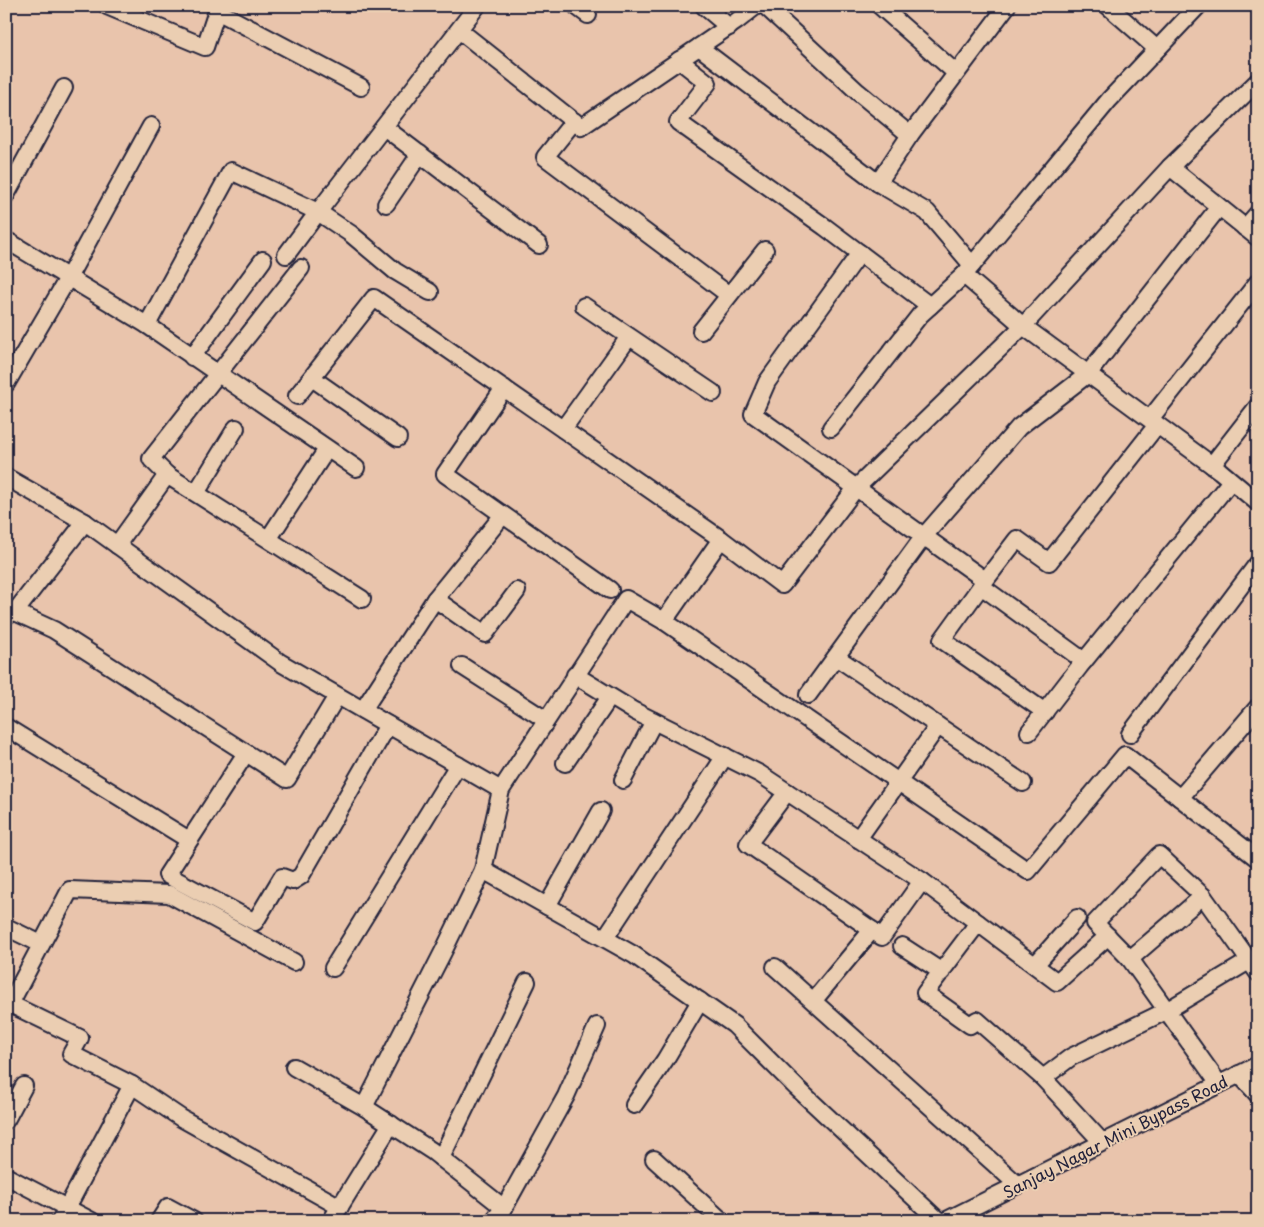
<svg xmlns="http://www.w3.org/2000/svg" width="1264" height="1227" font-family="'Playpen Sans',sans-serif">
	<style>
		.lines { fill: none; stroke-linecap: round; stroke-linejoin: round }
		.minor-casing { stroke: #22223b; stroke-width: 20 }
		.minor { stroke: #ebceb2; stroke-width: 16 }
		.labels { text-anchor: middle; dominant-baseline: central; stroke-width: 4; stroke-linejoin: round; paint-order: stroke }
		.street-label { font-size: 16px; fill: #22223b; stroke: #ebceb2 }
	</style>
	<rect width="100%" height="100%" fill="#e9c4ac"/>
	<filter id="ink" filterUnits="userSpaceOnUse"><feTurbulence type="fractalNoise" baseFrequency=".02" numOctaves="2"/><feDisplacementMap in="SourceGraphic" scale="10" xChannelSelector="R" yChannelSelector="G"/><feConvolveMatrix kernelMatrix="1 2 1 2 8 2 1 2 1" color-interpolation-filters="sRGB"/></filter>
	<g filter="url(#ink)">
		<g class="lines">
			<g class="minor-casing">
				<g id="minor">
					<polyline points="107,6 205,47 217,11 361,87"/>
					<polyline points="576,6 588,15"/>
					<polyline points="704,6 729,27"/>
					<polyline points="765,6 858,92 910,135"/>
					<polyline points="880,6 956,73"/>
					<polyline points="1108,6 1157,49"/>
					<polyline points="459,30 581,127 737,21 756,6"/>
					<polyline points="699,47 878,183 927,212 972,265"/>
					<polyline points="679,60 708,83 678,122 825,227 930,306"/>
					<polyline points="574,121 545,157 729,295"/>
					<polyline points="384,127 539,245"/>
					<polyline points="1170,167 1258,238"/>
					<polyline points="878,183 910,135 1007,6"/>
					<polyline points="6,195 64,88"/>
					<polyline points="386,204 420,154"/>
					<polyline points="1245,228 1258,213"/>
					<polyline points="6,240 147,325 356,468"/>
					<polyline points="860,253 767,382 753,414 985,580"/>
					<polyline points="286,255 318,212 351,234 395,271 430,292"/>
					<polyline points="964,275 1023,326 1220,471 1258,503"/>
					<polyline points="584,306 713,393"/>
					<polyline points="147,325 231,171 318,212 477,6"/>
					<polyline points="701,331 765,250"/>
					<polyline points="192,357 263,260"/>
					<polyline points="312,378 398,438"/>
					<polyline points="6,384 68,278 151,126"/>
					<polyline points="504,388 445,474 610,590"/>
					<polyline points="297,396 374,298 721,539 782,585 856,488 1023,326 1170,167 1258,81"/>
					<polyline points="1150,419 1258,282"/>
					<polyline points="831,428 920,315 964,275 1109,100 1198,6"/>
					<polyline points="563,429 629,337"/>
					<polyline points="1212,465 1258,406"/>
					<polyline points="167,475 151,459 301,268"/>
					<polyline points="6,477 85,522 281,663 501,790"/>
					<polyline points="196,493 236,428"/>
					<polyline points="269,538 327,449"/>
					<polyline points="117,545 167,475 362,599"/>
					<polyline points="981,586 1084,661"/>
					<polyline points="435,599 485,634 517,591"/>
					<polyline points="15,612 85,522"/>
					<polyline points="6,615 15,612 54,630 287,779 337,696"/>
					<polyline points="664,621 1028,871 1125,755 1258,859"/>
					<polyline points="836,657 1023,783"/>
					<polyline points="462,666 546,720"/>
					<polyline points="575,675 634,711 760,774 922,881 1057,982 1108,936"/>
					<polyline points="808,695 924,536 1019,427 1088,374 1219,207"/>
					<polyline points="363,710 435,599 503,515"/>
					<polyline points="1045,712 942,640 981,586 1017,539 1049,562 1157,425"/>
					<polyline points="6,727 189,840"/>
					<polyline points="1029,732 1080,666 1231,481"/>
					<polyline points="1130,734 1258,563"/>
					<polyline points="246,753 167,875 255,922 282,877 293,881 301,876 388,725"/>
					<polyline points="565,763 610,697"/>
					<polyline points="623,780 654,721"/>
					<polyline points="787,792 748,844 882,937 922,881"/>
					<polyline points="1180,798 1258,707"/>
					<polyline points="858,839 938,726"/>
					<polyline points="483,870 634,955 734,1025 797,1088 939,1221"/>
					<polyline points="547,906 601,811"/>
					<polyline points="978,923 925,993 970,1025 977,1020 1043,1078 1102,1142"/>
					<polyline points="6,927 41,944"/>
					<polyline points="605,938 725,756"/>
					<polyline points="902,946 942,972"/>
					<polyline points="1130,959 1203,896"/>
					<polyline points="1035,965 1077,918"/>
					<polyline points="775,967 1018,1185"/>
					<polyline points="333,968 458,765"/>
					<polyline points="814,1000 872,930"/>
					<polyline points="6,1002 80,1038 71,1054 132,1085 181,1118 340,1207"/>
					<polyline points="10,1004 70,890 169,894 294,962"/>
					<polyline points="294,1067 364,1107 432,1151 504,1208"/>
					<polyline points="1239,1074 1258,1095"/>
					<polyline points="1043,1078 1071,1057 1166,1011 1249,961"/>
					<polyline points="1219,1084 1130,959 1095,923 1159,855 1203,896 1258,973"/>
					<polyline points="634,1105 665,1060 700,1001"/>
					<polyline points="364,1107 443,952 483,870 501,790 626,599 664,621 721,539"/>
					<polyline points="6,1120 24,1086"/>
					<polyline points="441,1158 527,982"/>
					<polyline points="654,1159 722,1221"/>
					<polyline points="6,1176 92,1221"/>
					<polyline points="60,1221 132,1085"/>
					<polyline points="159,1221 168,1207 194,1221"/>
					<polyline points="331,1221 391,1124"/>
					<polyline points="493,1221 504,1208 566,1096 597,1026"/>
					<polyline points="945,1221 1258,1065"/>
				</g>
			</g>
			<use href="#minor" class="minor"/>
		</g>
	</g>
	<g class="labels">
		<g class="street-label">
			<text transform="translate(1115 1136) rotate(-27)">Sanjay Nagar Mini Bypass Road</text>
		</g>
	</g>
	<rect width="1264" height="1227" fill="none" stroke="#ebceb2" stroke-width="25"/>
	<rect x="12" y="12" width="1239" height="1202" fill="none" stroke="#22223b" stroke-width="2" filter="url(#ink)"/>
</svg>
